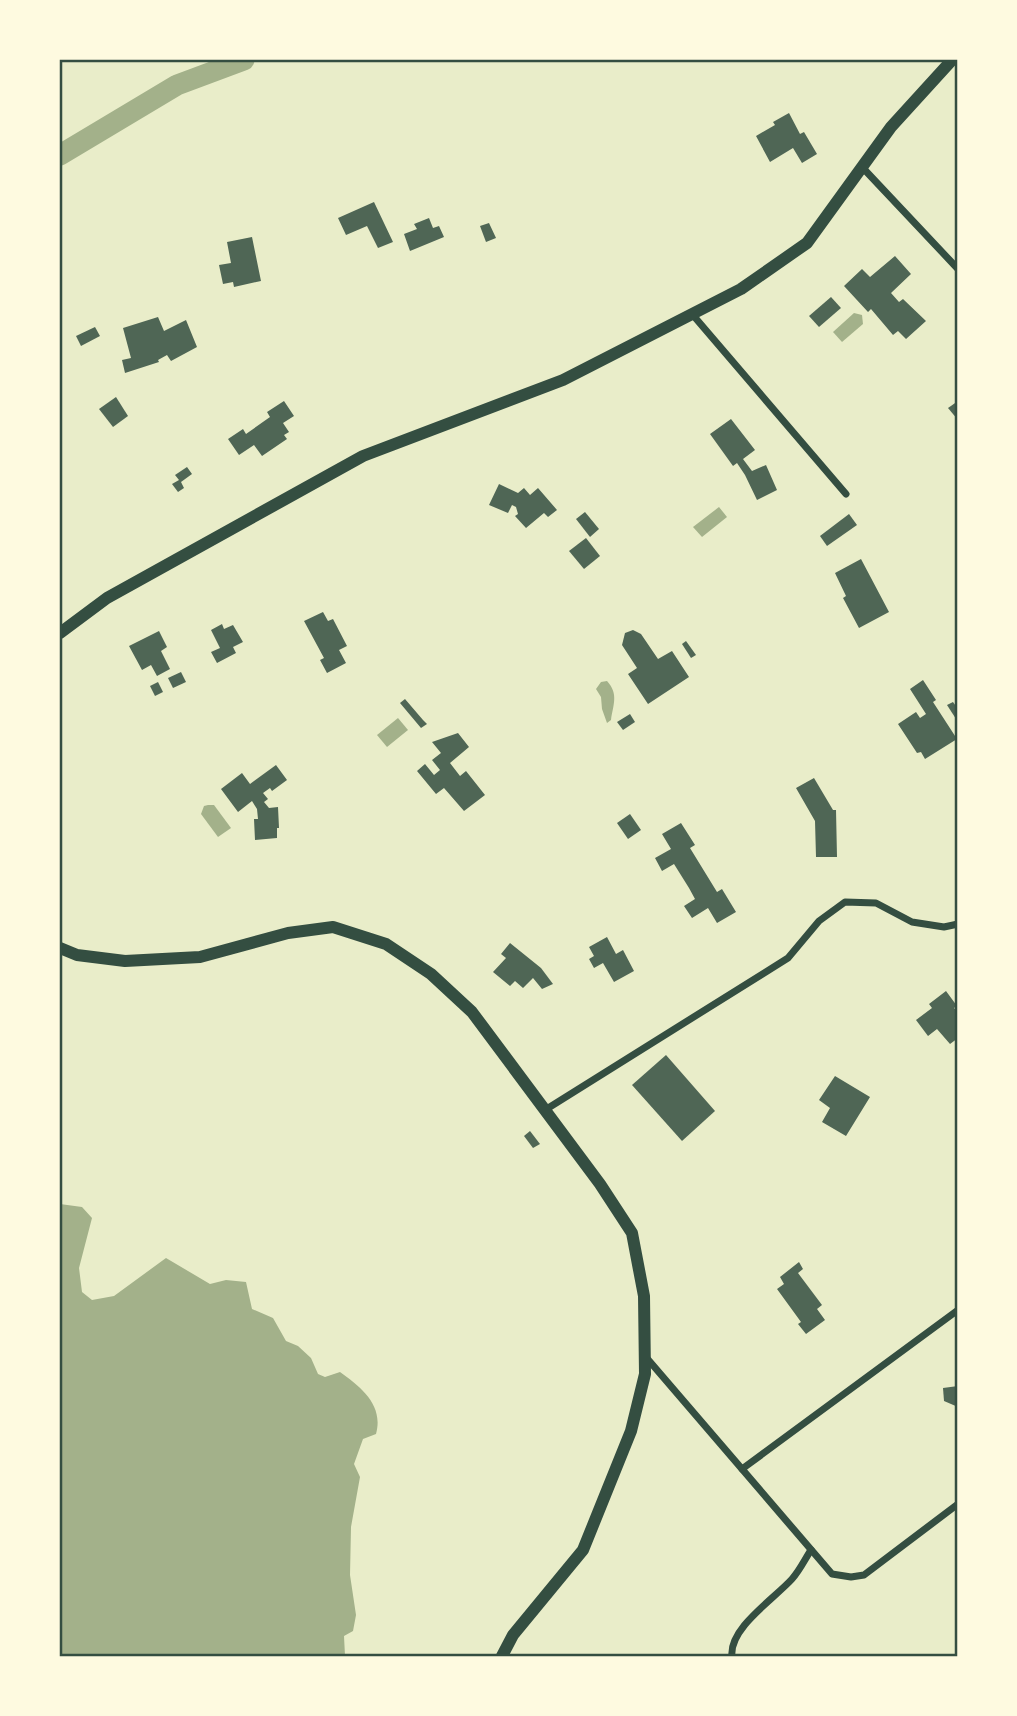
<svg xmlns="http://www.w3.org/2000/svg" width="1017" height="1716" font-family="'Archivo Narrow',sans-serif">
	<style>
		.water { fill: #a3b18a }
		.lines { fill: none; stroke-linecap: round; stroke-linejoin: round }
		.canal { stroke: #a3b18a; stroke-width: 21 }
		.building { fill: #4f6655 }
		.minor { stroke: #344e41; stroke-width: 7 }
		.tertiary { stroke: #344e41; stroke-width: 12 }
		.neatline { fill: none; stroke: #344e41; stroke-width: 2.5 }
	</style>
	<rect width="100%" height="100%" fill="#e9edc9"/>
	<g class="water">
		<polygon points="854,313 862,315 863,324 842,342 833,332"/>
		<polygon points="719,507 727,517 702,537 693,527"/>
		<path d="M 607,681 C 619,694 613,705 611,720 L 607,723 L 602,709 L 601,697 L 596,689 L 601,682 Z"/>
		<polygon points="398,718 408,730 387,747 377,735"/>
		<polygon points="208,805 214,805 231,828 218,837 201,814 204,806"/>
		<path d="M 60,1204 L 82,1207 L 92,1218 L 79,1268 L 82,1292 L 92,1300 L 114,1296 L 166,1258 L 210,1284 L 226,1280 L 246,1282 L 252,1309 L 273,1318 L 286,1341 L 298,1346 L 311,1358 L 318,1374 L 325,1377 L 340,1372 C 361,1387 384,1405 376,1434 L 363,1439 L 354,1464 L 360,1477 L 351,1527 L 350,1575 L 356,1615 L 353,1631 L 344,1636 L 345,1656 L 60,1656 Z"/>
	</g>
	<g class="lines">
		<polyline class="canal" points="60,155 177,85 244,60"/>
	</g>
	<g class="building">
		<polygon points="789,113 800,134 804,132 817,154 802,163 793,148 770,162 756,136 775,125 773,122"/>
		<polygon points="374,202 393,242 378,248 367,226 346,235 338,218"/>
		<polygon points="429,218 433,228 439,226 444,237 410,251 404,234 417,229 414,224"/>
		<polygon points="489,223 496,238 486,242 480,226"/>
		<polygon points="252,237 261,281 234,287 233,282 223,284 219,265 231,263 227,242"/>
		<polygon points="895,256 911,274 891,293 899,302 903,299 926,321 906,339 898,331 893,335 871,309 868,312 844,286 862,269 870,277"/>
		<polygon points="831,297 841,308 819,327 809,316"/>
		<polygon points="158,317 164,331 186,320 197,347 171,361 167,355 158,360 159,362 125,373 122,360 131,358 123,328"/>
		<polygon points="95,327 100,336 81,346 76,336"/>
		<polygon points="116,397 128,416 113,427 99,409"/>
		<polygon points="284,401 294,416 283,423 289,432 284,435 287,439 262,456 254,445 239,455 228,439 243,429 246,434 270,417 267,412"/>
		<polygon points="958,401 958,420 948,408"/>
		<polygon points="731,419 755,450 743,459 752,471 766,465 777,490 757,500 745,475 737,463 733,466 710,434"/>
		<polygon points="187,467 192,474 181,482 184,488 178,492 172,484 179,480 175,475"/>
		<polygon points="499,484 518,493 524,488 530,495 538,488 557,510 548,517 544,513 526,528 515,516 518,514 516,507 512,505 508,513 489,505"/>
		<polygon points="585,512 599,529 590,537 576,519"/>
		<polygon points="849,514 857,525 827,546 820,536"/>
		<polygon points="586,538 600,556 584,569 569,551"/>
		<polygon points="861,559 889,612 859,628 843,598 846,596 835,573"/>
		<polygon points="323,612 328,621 333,619 347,646 339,650 346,663 327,673 320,660 324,658 304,621"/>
		<polygon points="222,624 224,629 233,625 243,642 233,647 236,653 217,663 211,652 220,648 211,630"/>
		<polygon points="633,630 641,634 658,659 672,651 689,677 648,704 628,674 637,668 622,645 625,633"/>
		<polygon points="159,631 167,647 161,651 170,669 157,676 151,665 142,670 129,646"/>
		<polygon points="686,641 696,655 691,658 682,644"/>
		<polygon points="181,672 186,682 173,688 168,678"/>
		<polygon points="923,680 936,700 933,702 957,739 925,759 921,752 917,753 898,724 916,712 920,718 926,714 910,689"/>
		<polygon points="158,682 163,692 155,696 150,686"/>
		<polygon points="405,699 423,720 427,724 421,728 400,703"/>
		<polygon points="953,702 958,709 958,722 947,705"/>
		<polygon points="630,714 635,722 623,730 617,722"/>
		<polygon points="458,733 469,747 450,763 460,776 466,771 485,795 464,811 444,788 436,794 417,771 425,764 434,775 440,770 432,760 441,753 432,742"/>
		<polygon points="276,765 287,780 272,791 270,788 263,793 268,799 264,802 269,808 278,807 279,828 277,828 277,838 255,840 254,819 258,819 257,809 252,801 238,812 221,789 242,773 250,784"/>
		<polygon points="814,778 833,810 836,810 837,857 816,857 815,821 796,788"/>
		<polygon points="630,814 641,830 628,839 617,823"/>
		<polygon points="681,823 695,845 690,848 717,892 722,889 736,912 717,923 708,908 692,918 684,906 695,899 689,888 674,864 662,871 655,858 671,849 662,834"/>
		<polygon points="607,937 616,954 623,950 634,971 614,982 603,963 594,968 589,959 594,956 589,947"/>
		<polygon points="510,943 541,968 553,984 542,989 533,978 523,988 515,981 510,986 493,972 506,958 501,954"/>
		<polygon points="946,991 957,1006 954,1008 958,1012 958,1038 950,1044 937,1029 928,1036 916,1020 932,1008 929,1004"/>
		<polygon points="666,1055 715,1111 682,1141 632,1085"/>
		<polygon points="835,1076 870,1097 846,1136 822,1122 830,1108 819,1100"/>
		<polygon points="530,1131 540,1144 533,1148 524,1136"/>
		<polygon points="799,1262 803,1269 798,1273 822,1305 817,1309 825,1320 806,1334 798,1324 801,1322 777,1289 784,1284 780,1277"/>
		<polygon points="958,1386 958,1407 944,1401 943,1388"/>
	</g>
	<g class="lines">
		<g class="minor">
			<polyline points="862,167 958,269"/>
			<polyline points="692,314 846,494"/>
			<polyline points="545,1110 788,958 819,921 845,902 876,903 912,922 944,927 958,924"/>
			<polyline points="645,1356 832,1574 851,1577 864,1575 958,1504"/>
			<polyline points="742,1469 958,1310"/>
			<path d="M 732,1656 C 729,1628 774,1599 792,1579 C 800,1570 805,1559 811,1550"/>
		</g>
		<g class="tertiary">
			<polyline points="60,633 107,598 363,456 563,380 741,289 807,243 891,127 952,60"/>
			<polyline points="60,948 77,955 125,961 200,957 288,933 333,927 386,944 431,974 472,1012 600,1184 632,1233 644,1296 645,1374 631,1431 583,1550 513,1635 502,1656"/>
		</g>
	</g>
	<rect width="1017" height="1716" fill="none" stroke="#fefae0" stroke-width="122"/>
	<rect x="61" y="61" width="895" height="1594" class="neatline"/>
</svg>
